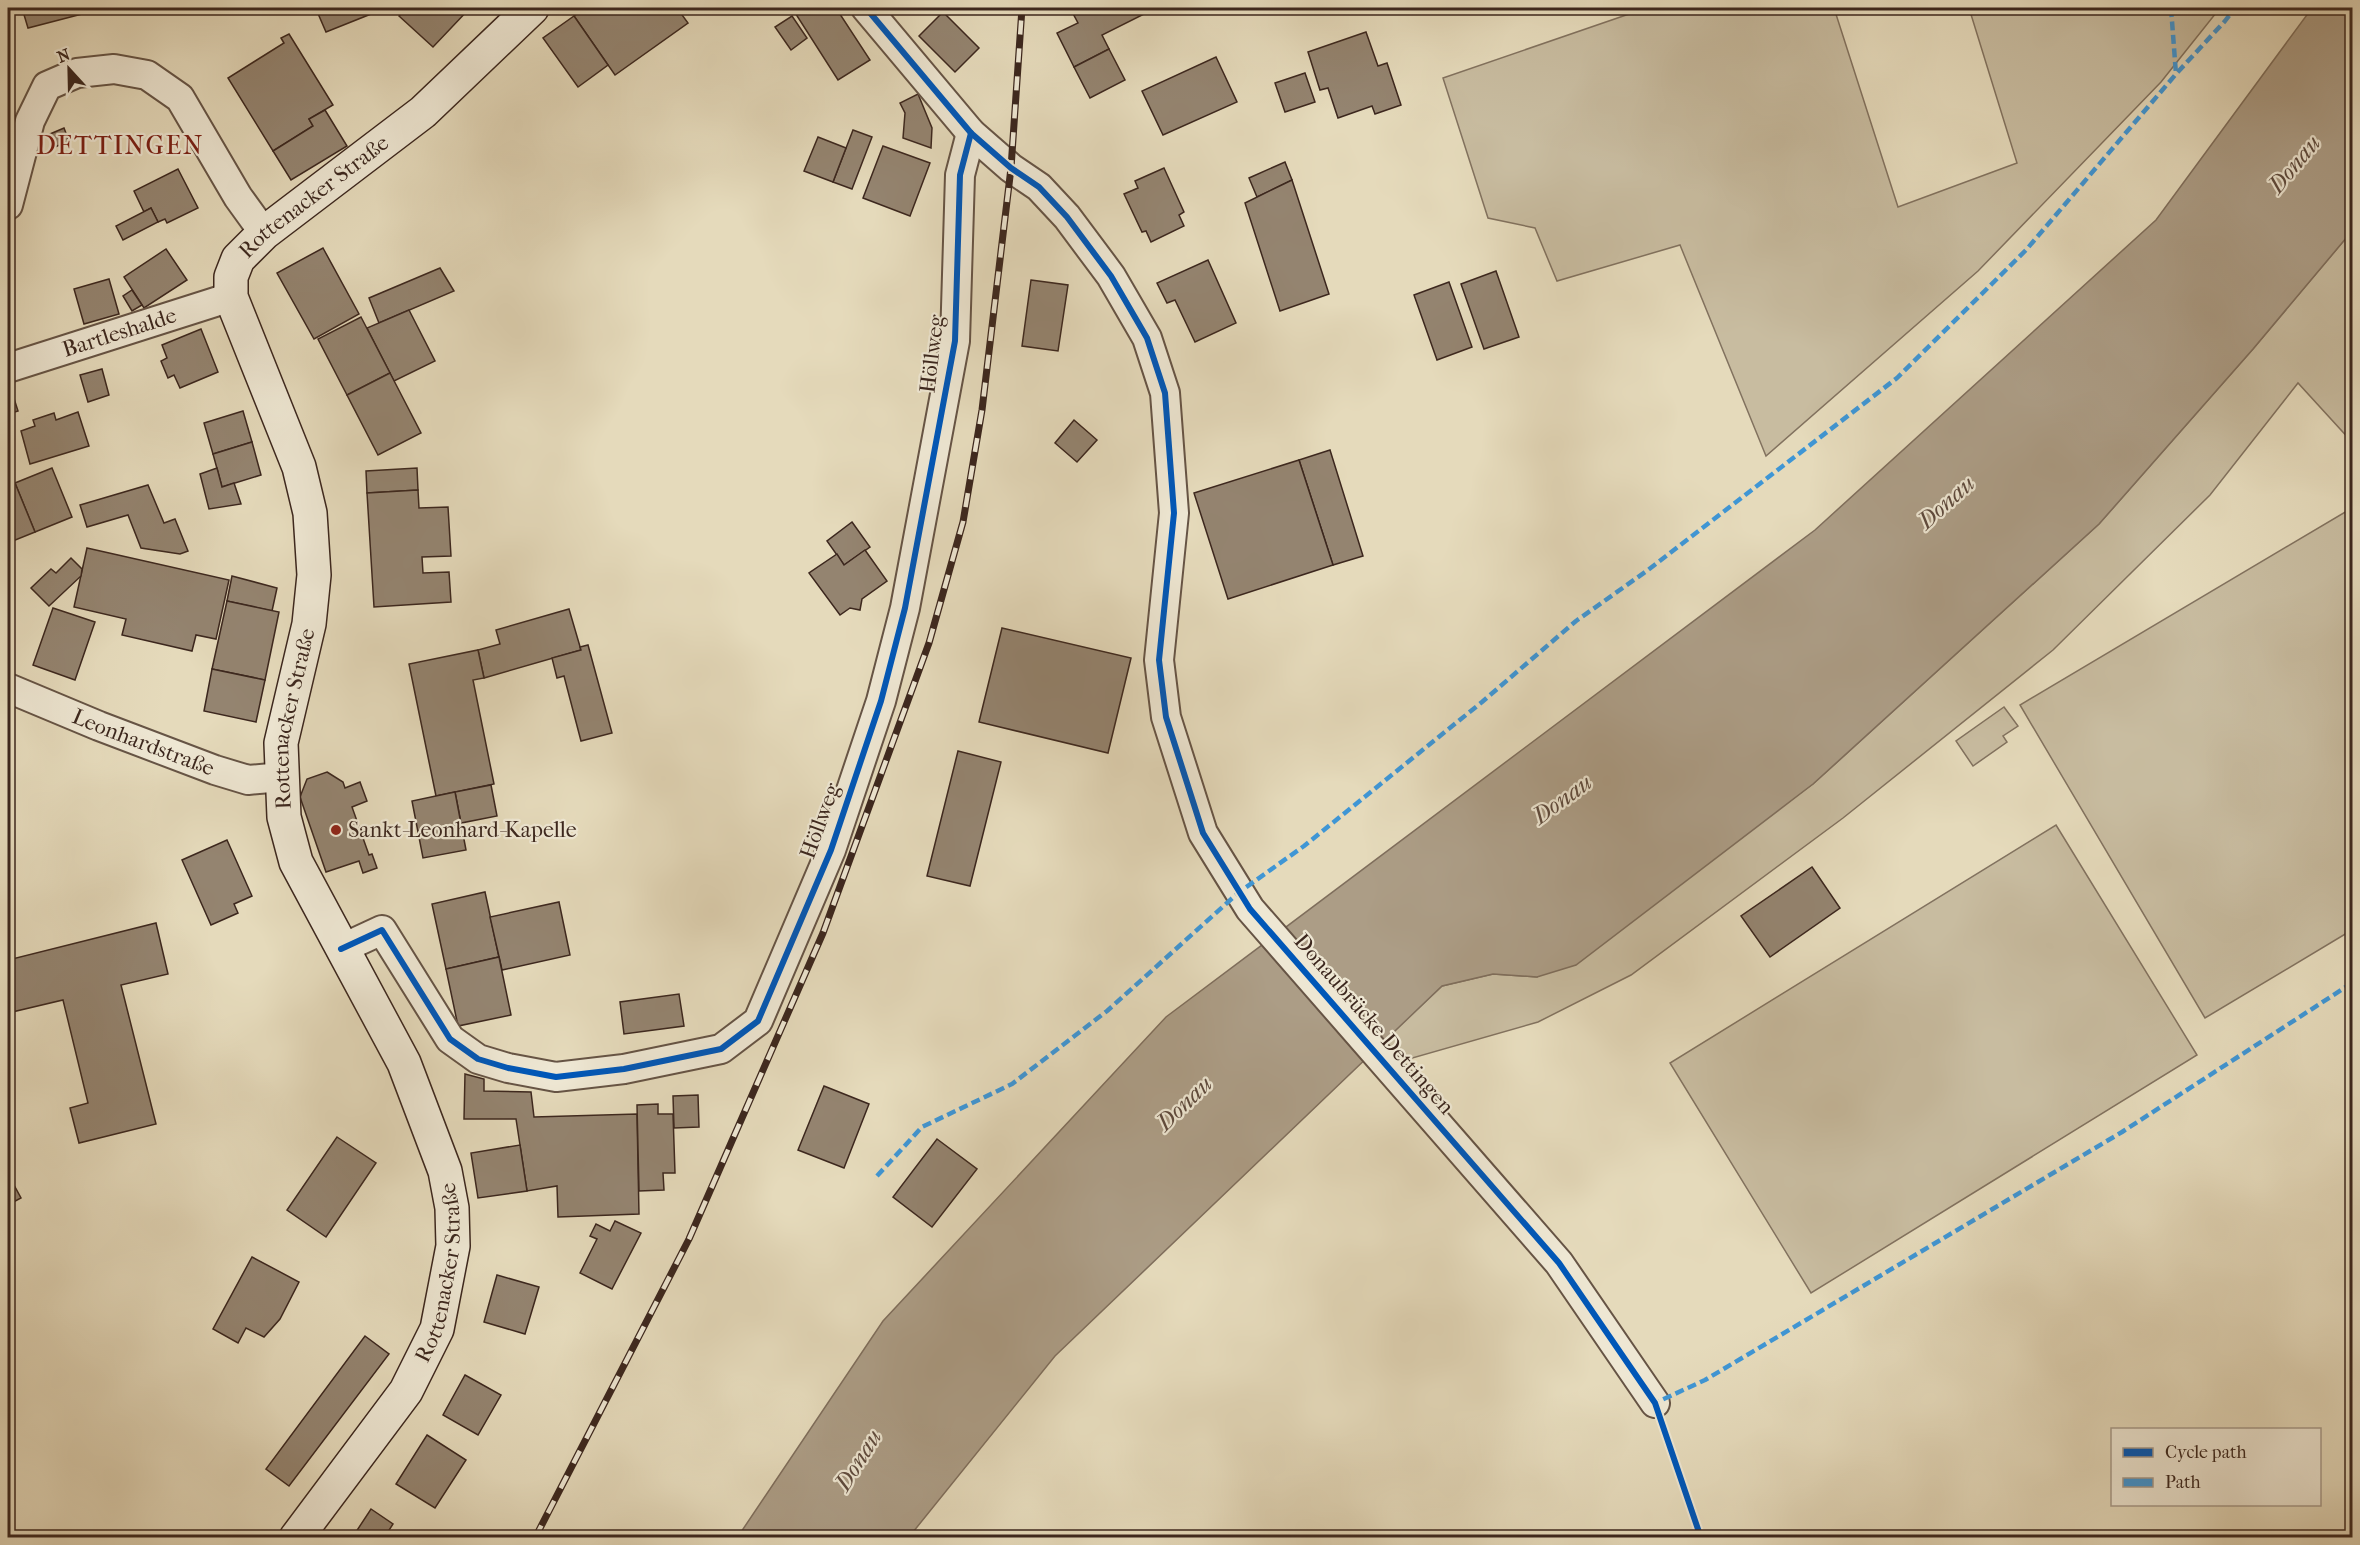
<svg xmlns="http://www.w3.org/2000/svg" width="2360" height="1545" font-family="'IM FELL French Canon',serif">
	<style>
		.green { fill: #c8bca0; stroke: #82725f; stroke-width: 1.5 }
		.water { fill: #ac9d86; stroke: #7f6e5c; stroke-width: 1.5 }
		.building { fill: #948470; stroke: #3c271e; stroke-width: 1.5 }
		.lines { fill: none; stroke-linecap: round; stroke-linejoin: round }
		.minor-casing { stroke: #665445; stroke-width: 32 }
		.secondary-casing { stroke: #3c271e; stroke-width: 36 }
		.minor { stroke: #eee7d3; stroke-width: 28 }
		.secondary { stroke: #eee7d3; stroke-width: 33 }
		.rail-casing { stroke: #3c271e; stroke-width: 7 }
		.rail { stroke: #eee7d3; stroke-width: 4.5; stroke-dasharray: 14; stroke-linecap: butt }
		.quiet { stroke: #3f96d5; stroke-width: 4.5; stroke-dasharray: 9 4.5; stroke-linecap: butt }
		.cycleway-casing { stroke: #eee7d3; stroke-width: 10 }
		.cycleway { stroke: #0057b8; stroke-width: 6 }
		.poi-dot { fill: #8f2418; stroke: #eee7d3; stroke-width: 2 }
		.labels { text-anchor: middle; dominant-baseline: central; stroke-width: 4.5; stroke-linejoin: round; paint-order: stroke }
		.street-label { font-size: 22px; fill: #3c271e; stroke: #eee7d3 }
		.poi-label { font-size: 22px; fill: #3c271e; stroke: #eee7d3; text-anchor: start }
		.water-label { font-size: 24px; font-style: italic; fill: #5e4a3d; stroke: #eee7d3 }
		.quarter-label { font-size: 26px; letter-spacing: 1.5px; fill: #7a1f14; stroke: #eee7d3 }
	</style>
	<rect width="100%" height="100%" fill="#e5dabb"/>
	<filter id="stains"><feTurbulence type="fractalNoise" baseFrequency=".00333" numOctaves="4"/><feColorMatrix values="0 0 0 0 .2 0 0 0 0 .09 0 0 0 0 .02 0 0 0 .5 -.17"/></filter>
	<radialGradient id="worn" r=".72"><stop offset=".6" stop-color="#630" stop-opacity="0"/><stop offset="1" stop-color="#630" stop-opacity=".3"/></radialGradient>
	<g class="green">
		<polygon points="1630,8 1834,8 1898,207 2017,163 1969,8 2220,8 2161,82 1978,271 1766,456 1680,245 1557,281 1535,228 1488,218 1443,78 1632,13"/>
		<polygon points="2352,231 2352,442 2298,383 2210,495 2053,650 1843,818 1631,975 1538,1022 1395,1063 1377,1047 1442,986 1493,974 1537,977 1813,784 2099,524 2253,349"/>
		<polygon points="2352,508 2352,930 2205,1018 2020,705"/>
		<polygon points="2004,707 2018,726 2003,736 2007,742 1973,766 1956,741"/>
		<polygon points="2056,825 2197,1055 1811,1293 1670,1063"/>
	</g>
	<polygon class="water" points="2312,8 2352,8 2352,231 2253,349 2099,524 1813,784 1576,965 1537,977 1493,974 1442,986 1055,1356 909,1537 737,1538 883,1321 1166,1017 1815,530 2156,220"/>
	<g class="building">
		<polygon points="22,8 84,8 86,13 28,28"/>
		<polygon points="84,8 105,8 86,13"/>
		<polygon points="183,8 232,8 184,12"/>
		<polygon points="311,8 380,8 381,10 326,32 316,9 312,10"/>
		<polygon points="407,8 470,8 433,47 399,16"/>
		<polygon points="586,8 677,8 688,23 615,75 574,16"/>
		<polygon points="792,8 836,8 870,60 838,80"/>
		<polygon points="1070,8 1153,8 1154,9 1102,35 1109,49 1074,67 1057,33 1078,23"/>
		<polygon points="943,12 979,48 955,72 919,36"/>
		<polygon points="574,16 608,65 578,87 543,38"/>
		<polygon points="792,16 807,38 791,50 775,27"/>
		<polygon points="1366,32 1378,66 1387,63 1401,105 1375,114 1372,106 1338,118 1328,88 1320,90 1308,52"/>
		<polygon points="289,34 333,105 309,119 313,126 273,151 228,78 284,43 281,38"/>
		<polygon points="1109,49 1125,80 1090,98 1074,67"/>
		<polygon points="1216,57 1237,102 1163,135 1142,91"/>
		<polygon points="1305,73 1315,102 1285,112 1275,83"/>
		<polygon points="918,94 932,128 931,148 903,138 905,113 900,103"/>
		<polygon points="325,110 347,146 291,180 273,151 313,126 309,119"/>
		<polygon points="64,128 69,141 55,147 50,134"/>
		<polygon points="853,130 872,137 852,189 833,182"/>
		<polygon points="818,137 846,148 833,182 804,171"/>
		<polygon points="883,146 930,163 910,216 863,198"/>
		<polygon points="1285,162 1292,180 1257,197 1249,178"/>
		<polygon points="1164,168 1184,212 1179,215 1184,226 1151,242 1146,231 1142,232 1124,194 1138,188 1135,181"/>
		<polygon points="178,169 198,208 167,223 165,219 158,222 151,208 144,212 134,191"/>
		<polygon points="1292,180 1329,294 1280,311 1245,203"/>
		<polygon points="151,208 158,222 123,240 116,226"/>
		<polygon points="323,248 359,314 314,339 277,273"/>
		<polygon points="166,249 187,280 144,308 124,277"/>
		<polygon points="1208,260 1236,323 1195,342 1175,300 1167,303 1157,283"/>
		<polygon points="440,268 454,291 379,323 369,298"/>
		<polygon points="1496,271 1519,337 1484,349 1461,284"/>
		<polygon points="109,279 119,314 84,324 74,289"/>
		<polygon points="1031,280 1068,285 1058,351 1022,346"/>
		<polygon points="1449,282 1472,347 1437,360 1414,295"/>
		<polygon points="132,290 142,305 132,311 123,296"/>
		<polygon points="409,310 435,361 394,381 367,328"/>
		<polygon points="361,317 390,373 347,395 318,339"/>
		<polygon points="201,329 218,372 180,388 174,375 168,378 161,361 167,358 162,345"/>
		<polygon points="102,369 109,395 88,402 80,375"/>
		<polygon points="390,373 421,433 378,455 347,395"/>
		<polygon points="10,386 18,411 8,414 8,387"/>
		<polygon points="243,411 252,442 213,454 204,423"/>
		<polygon points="78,412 89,446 30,464 21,431 35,426 33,420 54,413 56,420"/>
		<polygon points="1074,420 1097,440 1077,462 1055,443"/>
		<polygon points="252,442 261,475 222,487 213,454"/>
		<polygon points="1330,450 1363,556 1333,565 1299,460"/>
		<polygon points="1299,460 1333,565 1228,599 1194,493"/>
		<polygon points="52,468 72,517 35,532 15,483"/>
		<polygon points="217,468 222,487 234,483 241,504 209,509 200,474"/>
		<polygon points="417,468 418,490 367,493 366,471"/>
		<polygon points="15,483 35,532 8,543 8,486"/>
		<polygon points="148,485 164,523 175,519 188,551 180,554 141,548 128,515 87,527 80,505"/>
		<polygon points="418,490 419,508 448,507 451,556 422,557 423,573 449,572 451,602 374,607 367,493"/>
		<polygon points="852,522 870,547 844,565 827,541"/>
		<polygon points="87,548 229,580 216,639 196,635 192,651 122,635 126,619 74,607"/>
		<polygon points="865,550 887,581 862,599 860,610 850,608 840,615 809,573 837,554 844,565"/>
		<polygon points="71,558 82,569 81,576 49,606 31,588 51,569 56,573"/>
		<polygon points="232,576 277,588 272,611 227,601"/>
		<polygon points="227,601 279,612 265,680 212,669"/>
		<polygon points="53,608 95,622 75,680 33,665"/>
		<polygon points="569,609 581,650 484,678 478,650 500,644 496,630"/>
		<polygon points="1002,628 1131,658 1108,753 979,722"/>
		<polygon points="588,645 612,733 581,741 564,676 557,678 552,658 581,650 580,647"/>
		<polygon points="478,650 484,678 473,680 494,784 436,796 409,664"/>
		<polygon points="212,669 265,680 256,722 204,711"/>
		<polygon points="958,751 1001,762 970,886 927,876"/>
		<polygon points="327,772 343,782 345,788 360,782 367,801 352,807 369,855 372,854 377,868 363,873 359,861 326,872 300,797 307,779"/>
		<polygon points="491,785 497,816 461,823 455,792"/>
		<polygon points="455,792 466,850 423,858 412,801"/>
		<polygon points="227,840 252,896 234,904 238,913 211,925 182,860"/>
		<polygon points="1812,867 1840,908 1770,957 1741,916"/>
		<polygon points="485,892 499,957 446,969 432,904"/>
		<polygon points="559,902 570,955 502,970 490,917"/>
		<polygon points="156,923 168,974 121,985 156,1124 79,1143 70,1108 88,1103 63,1000 8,1013 8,960"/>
		<polygon points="499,957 511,1015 458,1026 446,969"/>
		<polygon points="679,994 684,1026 624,1034 620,1002"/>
		<polygon points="465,1074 484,1079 484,1091 531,1092 534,1117 637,1114 639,1214 558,1217 557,1186 527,1191 516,1119 464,1119"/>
		<polygon points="824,1086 869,1104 844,1168 798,1150"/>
		<polygon points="698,1095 699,1127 674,1128 673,1096"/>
		<polygon points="658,1104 658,1114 673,1114 675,1173 663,1173 664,1190 639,1191 637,1105"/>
		<polygon points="337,1137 376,1163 326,1237 287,1210"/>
		<polygon points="937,1139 977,1169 932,1227 893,1197"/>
		<polygon points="520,1145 527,1191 478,1198 471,1153"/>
		<polygon points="8,1174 21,1198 8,1205"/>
		<polygon points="615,1221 641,1233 612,1289 580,1273 597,1239 590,1236 596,1224 610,1231"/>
		<polygon points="252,1257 299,1282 280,1319 264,1337 246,1328 238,1343 213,1329"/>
		<polygon points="497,1275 539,1287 525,1334 484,1322"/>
		<polygon points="365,1336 389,1354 289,1486 266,1469"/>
		<polygon points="465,1375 501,1395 478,1435 443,1415"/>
		<polygon points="427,1435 466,1460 435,1508 396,1484"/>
		<polygon points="371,1509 393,1524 384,1538 352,1538"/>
	</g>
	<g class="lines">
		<g class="minor-casing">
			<g id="minor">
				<polyline points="866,8 971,133 1011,168 1039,187 1067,217 1111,276 1147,338 1165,393 1174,513 1159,660 1166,717 1203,833 1250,909 1559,1263 1655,1403"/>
				<polyline points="8,205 30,121 47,86 77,73 114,69 147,75 180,98 238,197 264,233"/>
				<path id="s1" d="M 8,368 L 231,297"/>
				<path id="s2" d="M 8,688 L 99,726 L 215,770 L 248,780 L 282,777"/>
				<polyline points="341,949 382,930 450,1039 478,1059 508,1068 556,1077 624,1069 721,1049 758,1021 831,850 881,701 905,608 955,341 960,175 971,133"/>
			</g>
		</g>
		<g class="secondary-casing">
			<g id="secondary">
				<path id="s3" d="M 296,1538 L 406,1391 L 437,1329 L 453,1246 L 452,1208 L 445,1171 L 404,1063 L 296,862 L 284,817 L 281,743 L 309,624 L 314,575 L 310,513 L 299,467 L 231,297 L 231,277 L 238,259 L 264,233 L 423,112 L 532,8"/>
			</g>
		</g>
		<use href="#minor" class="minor"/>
		<use href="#secondary" class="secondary"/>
		<g class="rail-casing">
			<polyline id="rail" points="535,1538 689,1239 823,933 929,643 963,522 982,410 1011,168 1022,8"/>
		</g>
		<use href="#rail" class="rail"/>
		<g class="quiet">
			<polyline points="2171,8 2176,74"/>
			<polyline points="877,1176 922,1127 1012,1084 1107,1011 1238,893 1304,846 1482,702 1576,621 1648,570 1897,378 2026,250 2176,74 2225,21 2235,8"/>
			<polyline points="1657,1407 1655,1403 1705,1380 2122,1132 2352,983"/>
		</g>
		<g class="cycleway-casing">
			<g id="cycleway">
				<polyline points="866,8 971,133 1011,168 1039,187 1067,217 1111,276 1147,338 1165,393 1174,513 1159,660 1166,717 1203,833 1250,909 1559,1263 1655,1403 1701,1538"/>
				<polyline points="341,949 382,930 450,1039 478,1059 508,1068 556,1077 624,1069 721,1049 758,1021 831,850 881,701 905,608 955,341 960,175 971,133"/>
			</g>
		</g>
		<use href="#cycleway" class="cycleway"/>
	</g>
	<circle class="poi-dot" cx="336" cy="830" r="6"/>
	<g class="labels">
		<g class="street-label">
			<text stroke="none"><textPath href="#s3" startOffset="1479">Rottenacker Straße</textPath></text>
			<text stroke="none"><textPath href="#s1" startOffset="117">Bartleshalde</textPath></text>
			<text transform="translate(932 354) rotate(-83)">Höllweg</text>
			<text stroke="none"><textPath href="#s3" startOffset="903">Rottenacker Straße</textPath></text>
			<text stroke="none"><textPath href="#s2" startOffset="146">Leonhardstraße</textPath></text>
			<text transform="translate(820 821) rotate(-70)">Höllweg</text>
			<text transform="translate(1374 1024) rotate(49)">Donaubrücke Dettingen</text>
			<text stroke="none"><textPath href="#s3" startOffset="309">Rottenacker Straße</textPath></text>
		</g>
		<g class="poi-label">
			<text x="348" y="830">Sankt-Leonhard-Kapelle</text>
		</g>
		<g class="water-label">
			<text transform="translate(2294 164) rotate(-50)">Donau</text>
			<text transform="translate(1946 502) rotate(-42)">Donau</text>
			<text transform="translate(1562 799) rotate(-36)">Donau</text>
			<text transform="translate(1184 1103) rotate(-44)">Donau</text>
			<text transform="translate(858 1460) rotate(-58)">Donau</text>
		</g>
		<g class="quarter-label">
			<text x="120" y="145">DETTINGEN</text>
		</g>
	</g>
	<rect width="2360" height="1545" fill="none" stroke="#e5dabb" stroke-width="30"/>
	<rect x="9" y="9" width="2342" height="1527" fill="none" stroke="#3c271e" stroke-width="3"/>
	<rect x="15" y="15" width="2330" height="1515" fill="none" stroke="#3c271e" stroke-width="1.5"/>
	<rect x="2111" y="1428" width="210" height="78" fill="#eee7d3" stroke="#a79a8b" stroke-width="1.5"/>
	<rect x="2123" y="1448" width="30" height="9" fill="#0057b8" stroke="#a79a8b" stroke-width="1.5"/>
	<text x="2165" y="1458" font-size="18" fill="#3c271e">Cycle path</text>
	<rect x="2123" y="1478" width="30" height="9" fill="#3f96d5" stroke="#a79a8b" stroke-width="1.5"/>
	<text x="2165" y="1488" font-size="18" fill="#3c271e">Path</text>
	<g transform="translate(69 69) rotate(338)" stroke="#eee7d3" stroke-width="4.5" paint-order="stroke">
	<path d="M0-4.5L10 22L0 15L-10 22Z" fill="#3c271e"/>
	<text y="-9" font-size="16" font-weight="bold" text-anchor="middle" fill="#3c271e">N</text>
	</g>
	<rect width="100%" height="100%" filter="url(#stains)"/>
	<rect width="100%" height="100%" fill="url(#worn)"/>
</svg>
